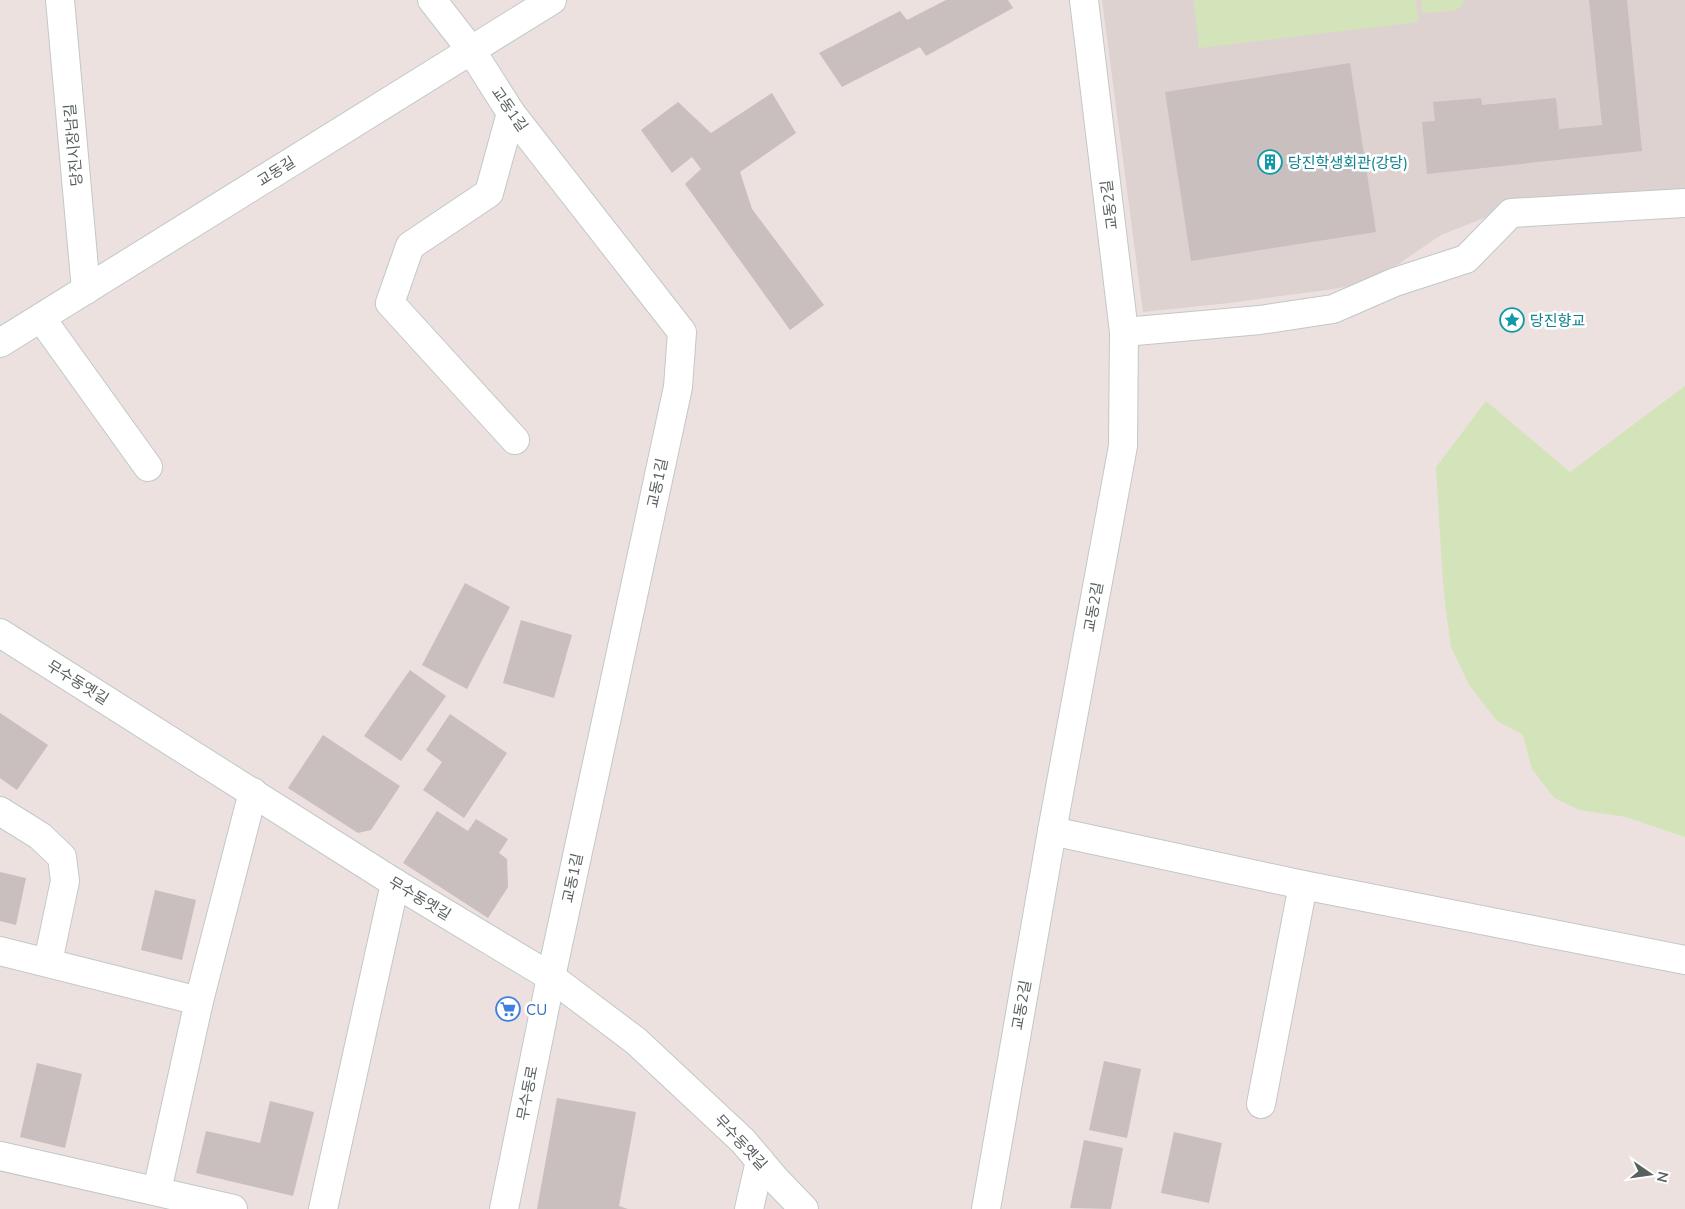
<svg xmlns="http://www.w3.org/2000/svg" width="1685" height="1209" font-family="Mulish,'Noto Sans KR',sans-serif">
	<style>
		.education { fill: #ded2d0 }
		.green { fill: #d4e4ba }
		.building { fill: #c8bfbe }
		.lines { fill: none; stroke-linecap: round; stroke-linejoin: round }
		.street-casing { stroke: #c1c8c9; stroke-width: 30 }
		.street { stroke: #fff; stroke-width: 28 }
		.labels { text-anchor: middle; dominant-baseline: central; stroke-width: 5; stroke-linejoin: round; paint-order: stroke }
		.street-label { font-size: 15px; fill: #586160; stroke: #fff }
		.culture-label { font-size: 15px; fill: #0d838f; stroke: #fff; text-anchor: start }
		.shop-label { font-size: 15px; fill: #366cbe; stroke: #fff; text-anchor: start }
	</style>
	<rect width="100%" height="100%" fill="#ece1df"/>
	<polygon class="education" points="1102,0 1685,0 1685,191 1512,207 1441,235 1387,272 1357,285 1327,290 1229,303 1143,312"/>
	<g class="green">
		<polygon points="1194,0 1416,0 1418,22 1199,48"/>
		<polygon points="1421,0 1464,0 1462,6 1453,11 1422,13"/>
		<polygon points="1685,386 1685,837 1626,817 1580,810 1554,798 1532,769 1523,735 1497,721 1469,685 1451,647 1445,603 1442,570 1436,467 1486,401 1570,472"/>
	</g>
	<g class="building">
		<polygon points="946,0 1008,0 1013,8 926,56 920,47 842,87 819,53 900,11 907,20"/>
		<polygon points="1589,0 1627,0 1642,151 1427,174 1422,122 1435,121 1433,102 1481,98 1482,105 1556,98 1559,129 1602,125"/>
		<polygon points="1350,63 1376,232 1191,261 1165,92"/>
		<polygon points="772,93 796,133 740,172 752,209 824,305 790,330 685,184 701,169 692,157 672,173 641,130 678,102 711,133"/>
		<polygon points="465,583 510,607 467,689 422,665"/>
		<polygon points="521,620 572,635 554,698 503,683"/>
		<polygon points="410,670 446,696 401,761 364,736"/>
		<polygon points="0,713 48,745 17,790 0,778"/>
		<polygon points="450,714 507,753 464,818 423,790 442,762 426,750"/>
		<polygon points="323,735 400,786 371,830 358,833 288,788"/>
		<polygon points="437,811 468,831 476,819 508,839 499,853 507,859 508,887 488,918 403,863"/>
		<polygon points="0,872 26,878 16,925 0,921"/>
		<polygon points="155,890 196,900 182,960 141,950"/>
		<polygon points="1104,1061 1141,1069 1127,1138 1089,1130"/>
		<polygon points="37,1063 82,1074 65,1148 20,1137"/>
		<polygon points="557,1098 636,1112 619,1206 628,1209 537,1209"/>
		<polygon points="270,1101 314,1112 293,1196 196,1173 206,1131 260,1143"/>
		<polygon points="1174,1132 1222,1143 1209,1203 1161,1193"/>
		<polygon points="1084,1140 1123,1148 1111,1209 1070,1208"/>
	</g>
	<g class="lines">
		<g class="street-casing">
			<g id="street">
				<polyline points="60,0 86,290"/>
				<polyline points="432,0 471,50 511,113 682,332 678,387 551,977 504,1209"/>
				<polyline points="511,113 489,193 410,246 390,303 515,440"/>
				<polyline points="41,318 148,467"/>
				<polyline points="1124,332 1260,320 1333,309 1395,282 1466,259 1511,213 1685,203"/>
				<polyline points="0,343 552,0"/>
				<polyline points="0,633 395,883 551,977 636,1041 743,1141 776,1180 804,1209"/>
				<polyline points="0,811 40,836 62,857 65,881 48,962"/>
				<polyline points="1052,831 1303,885 1685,960"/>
				<polyline points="0,951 199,1001"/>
				<polyline points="1261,1104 1303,885"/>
				<polyline points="0,1156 233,1209"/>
				<polyline points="157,1191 199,1001 253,792"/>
				<polyline points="323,1209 395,883"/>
				<polyline points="749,1209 760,1161"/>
				<polyline points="986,1209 1052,831 1123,446 1124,332 1084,0"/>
			</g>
		</g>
		<use href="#street" class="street"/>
	</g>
	<defs>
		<g id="building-ring" transform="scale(1.25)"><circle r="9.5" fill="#fff" stroke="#0f9aa8" stroke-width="1.5"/><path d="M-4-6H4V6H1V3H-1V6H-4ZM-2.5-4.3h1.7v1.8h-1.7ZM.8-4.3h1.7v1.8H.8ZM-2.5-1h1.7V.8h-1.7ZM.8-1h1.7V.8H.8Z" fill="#0f9aa8"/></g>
		<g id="sight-ring" transform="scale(1.25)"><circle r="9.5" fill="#fff" stroke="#0f9aa8" stroke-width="1.5"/><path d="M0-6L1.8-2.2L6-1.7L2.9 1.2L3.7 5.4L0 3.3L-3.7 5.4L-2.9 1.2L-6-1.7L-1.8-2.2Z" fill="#0f9aa8"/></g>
		<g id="supermarket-ring" transform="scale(1.25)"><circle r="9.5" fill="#fff" stroke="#3f7fe0" stroke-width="1.5"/><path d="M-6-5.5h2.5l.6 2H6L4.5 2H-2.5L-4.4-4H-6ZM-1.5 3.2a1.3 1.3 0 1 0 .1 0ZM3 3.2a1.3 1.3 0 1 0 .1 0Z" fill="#3f7fe0"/></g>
	</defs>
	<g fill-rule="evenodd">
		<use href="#building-ring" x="1270" y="162"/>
		<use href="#sight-ring" x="1512" y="320"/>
		<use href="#supermarket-ring" x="508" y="1009"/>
	</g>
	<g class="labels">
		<g class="street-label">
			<text transform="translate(510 109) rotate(55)">교동1길</text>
			<text transform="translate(73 145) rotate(-95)">당진시장남길</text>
			<text transform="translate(276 171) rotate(-32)">교동길</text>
			<text transform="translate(1109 205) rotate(-97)">교동2길</text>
			<text transform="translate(657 483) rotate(-78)">교동1길</text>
			<text transform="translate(1093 607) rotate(-80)">교동2길</text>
			<text transform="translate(78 682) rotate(32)">무수동옛길</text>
			<text transform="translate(572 878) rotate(-78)">교동1길</text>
			<text transform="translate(420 898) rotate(31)">무수동옛길</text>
			<text transform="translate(1021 1005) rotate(-80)">교동2길</text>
			<text transform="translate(527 1093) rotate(-79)">무수동로</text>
			<text transform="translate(741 1142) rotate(47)">무수동옛길</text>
		</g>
		<g class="culture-label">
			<text x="1288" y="162">당진학생회관(강당)</text>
			<text x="1530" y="320">당진향교</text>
		</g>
		<g class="shop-label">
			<text x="526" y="1009">CU</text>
		</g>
	</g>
	<g transform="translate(1650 1174) rotate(103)" stroke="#ffffff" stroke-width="4" paint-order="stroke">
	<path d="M0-4L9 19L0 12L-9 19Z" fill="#586160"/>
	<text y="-8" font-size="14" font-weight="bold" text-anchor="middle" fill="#586160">N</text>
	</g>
</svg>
